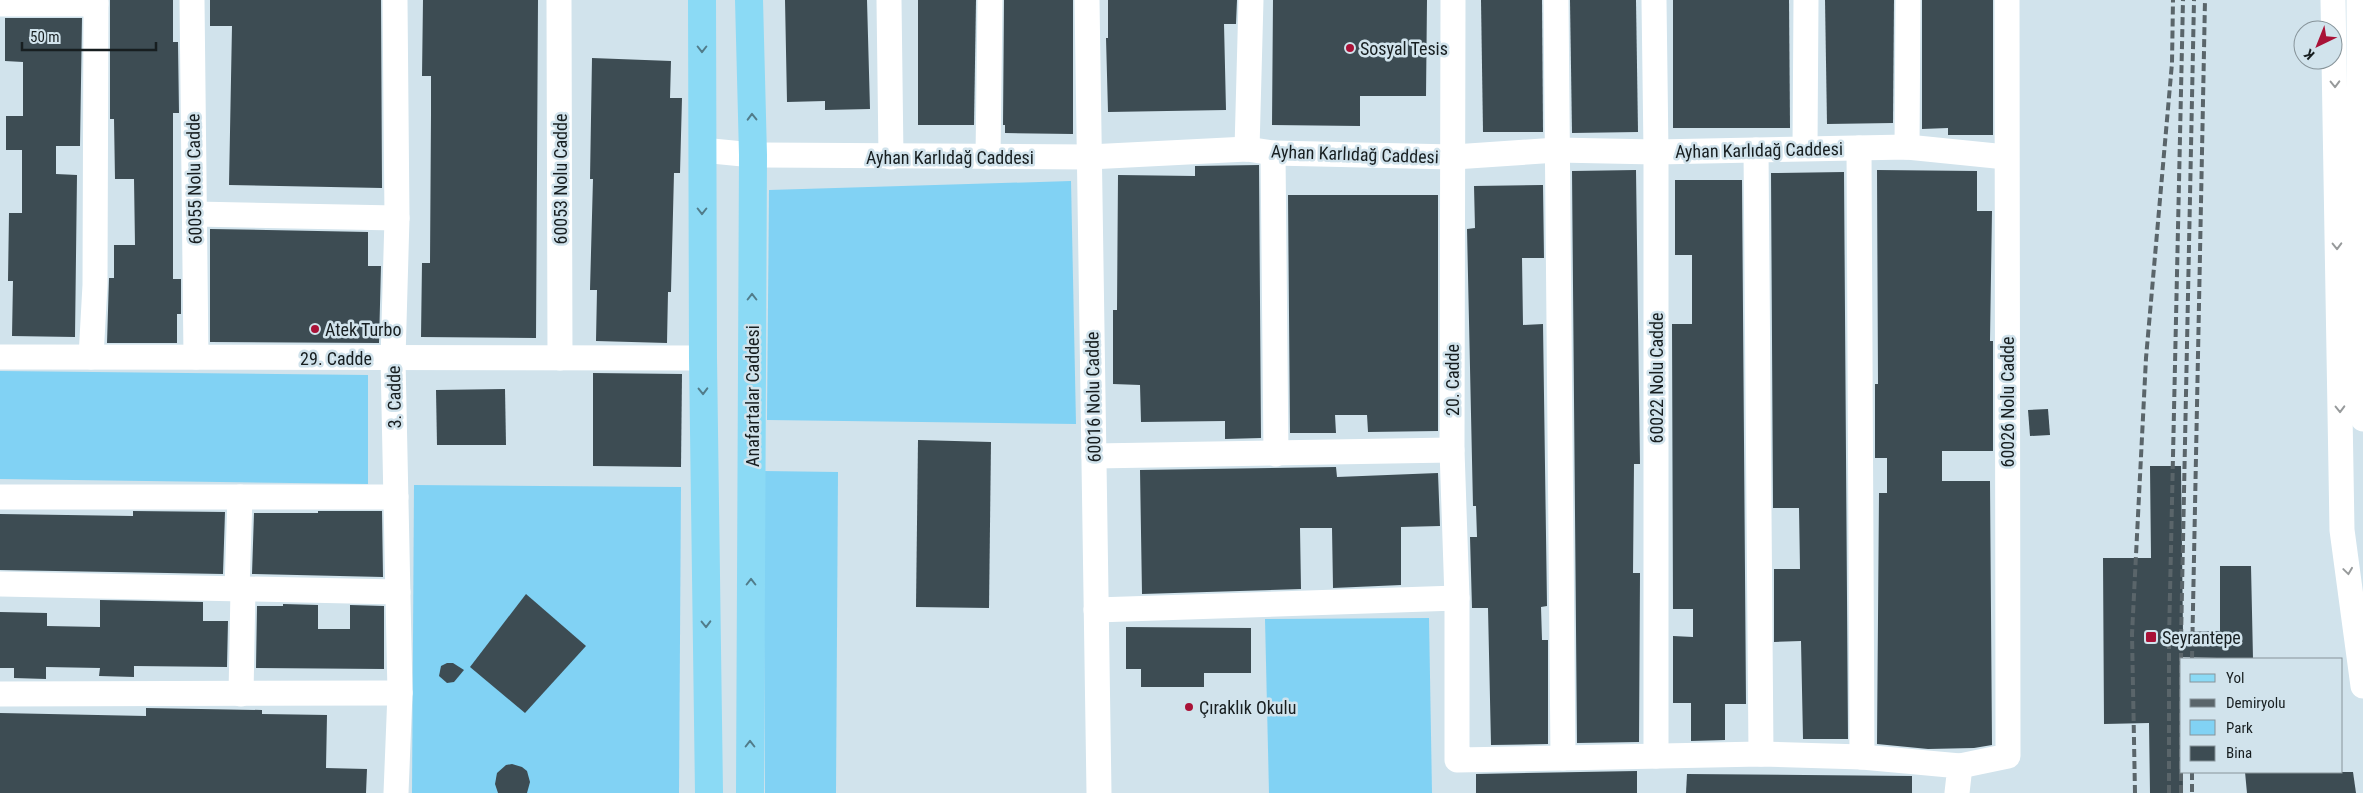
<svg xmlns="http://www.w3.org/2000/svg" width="2363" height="793" font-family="'Roboto Condensed',sans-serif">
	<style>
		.green { fill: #81d2f4 }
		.building { fill: #3d4c53 }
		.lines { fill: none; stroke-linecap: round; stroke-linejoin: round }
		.minor { stroke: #fff; stroke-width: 25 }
		.major { stroke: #8bdaf5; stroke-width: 28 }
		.rail { stroke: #5a656a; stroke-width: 4; stroke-dasharray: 8 4; stroke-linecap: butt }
		.oneway { stroke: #517c8a }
		.oneway2 { stroke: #979a9b }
		.poi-dot { fill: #a91237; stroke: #d1e3ec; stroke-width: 2 }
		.labels { text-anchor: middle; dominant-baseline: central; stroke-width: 5; stroke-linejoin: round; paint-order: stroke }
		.poi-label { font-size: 18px; fill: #171e20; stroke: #d1e3ec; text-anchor: start }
		.street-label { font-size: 18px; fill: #171e20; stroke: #d1e3ec }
	</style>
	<rect width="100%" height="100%" fill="#d1e3ec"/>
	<g class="green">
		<polygon points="1071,181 1076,424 767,420 769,190"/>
		<polygon points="0,371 368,375 368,484 0,479"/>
		<polygon points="763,471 838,472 836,793 765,793"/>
		<polygon points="414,485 681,487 679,793 412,793"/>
		<polygon points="1429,618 1432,793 1269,793 1265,619"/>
	</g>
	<g class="building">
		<polygon points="110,0 173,0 173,42 178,42 179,113 173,113 173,279 181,279 181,314 177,314 177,343 107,343 109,278 114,278 114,245 135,245 134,179 115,179 114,119 110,119"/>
		<polygon points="210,0 381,0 382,188 229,185 232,26 210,26"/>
		<polygon points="423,0 538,0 536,338 421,337 422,263 430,263 431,115 431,76 422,76"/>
		<polygon points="785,0 867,0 870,109 825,110 825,101 787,102"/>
		<polygon points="918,0 976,0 974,125 918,125"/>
		<polygon points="1004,0 1073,0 1073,134 1005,133 1005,125 1003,125"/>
		<polygon points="1108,0 1237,0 1236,24 1224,24 1226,110 1108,112 1106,38 1108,38"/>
		<polygon points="1273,0 1427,0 1426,96 1360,96 1360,126 1272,125"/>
		<polygon points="1481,0 1542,0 1543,132 1483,132"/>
		<polygon points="1570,0 1636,0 1638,132 1572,133"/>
		<polygon points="1673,0 1789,0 1790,128 1673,128"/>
		<polygon points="1825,0 1894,0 1893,123 1827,124"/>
		<polygon points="1922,0 1993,0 1993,135 1948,135 1948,128 1922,129"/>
		<polygon points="5,18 82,18 80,146 56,146 56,174 77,175 75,337 12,336 13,281 8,281 9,213 22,213 22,150 6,150 6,116 23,116 23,62 5,61"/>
		<polygon points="592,58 671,61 670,98 682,98 680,173 674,173 671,292 668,292 667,343 596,341 597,290 590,290 593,179 590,179"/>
		<polygon points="1259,165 1261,438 1225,439 1225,421 1141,422 1140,385 1113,384 1113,310 1117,310 1118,175 1195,176 1195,166"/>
		<polygon points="1636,170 1640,464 1634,464 1633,573 1640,573 1639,742 1577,743 1572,171"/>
		<polygon points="1877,170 1977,171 1977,211 1992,211 1990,341 1993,341 1993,451 1942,451 1942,481 1990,481 1992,745 1974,748 1928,749 1877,744 1879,493 1887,493 1887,458 1875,458 1875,384 1878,384"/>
		<polygon points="1844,172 1848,739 1803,739 1801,641 1774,642 1774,569 1800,569 1799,508 1773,508 1771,173"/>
		<polygon points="1675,180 1742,180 1746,704 1725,704 1725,740 1691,741 1691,703 1673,703 1673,636 1693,637 1693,609 1673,609 1672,324 1692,324 1692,255 1675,255"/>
		<polygon points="1543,185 1544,258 1522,258 1523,325 1543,324 1547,606 1541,607 1542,640 1548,640 1548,744 1491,745 1488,608 1472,608 1470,537 1477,537 1476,506 1473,506 1467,229 1475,228 1474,186"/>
		<polygon points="1288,195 1438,195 1438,431 1368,432 1367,415 1335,415 1336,433 1290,433"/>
		<polygon points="210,229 368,232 368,266 381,266 379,343 210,342"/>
		<polygon points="593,373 682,374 681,467 593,466"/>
		<polygon points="505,389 506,445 437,445 436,390"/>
		<polygon points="2048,409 2050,435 2030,436 2028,410"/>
		<polygon points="918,440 991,442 989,608 916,607"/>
		<polygon points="2150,466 2181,466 2183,632 2220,631 2220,566 2251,566 2253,659 2182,657 2183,793 2150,793 2149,723 2104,724 2103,558 2151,558"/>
		<polygon points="1336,467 1337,477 1438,473 1440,526 1401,527 1401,585 1333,588 1332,528 1300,528 1301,589 1142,594 1140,470"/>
		<polygon points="133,511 225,512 223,574 0,570 0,514 133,516"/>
		<polygon points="318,511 382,511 383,577 252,574 254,513 318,513"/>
		<polygon points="526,594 586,646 525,713 470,667"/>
		<polygon points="100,600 203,602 203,621 228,621 227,667 134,666 134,677 99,676 100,668 46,667 46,679 14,678 14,668 0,668 0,612 47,613 47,626 100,627"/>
		<polygon points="283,604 318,605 318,629 350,629 350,605 384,606 384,669 256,668 257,606 283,606"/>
		<polygon points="1126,627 1251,628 1251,673 1204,673 1204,687 1141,687 1141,669 1126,669"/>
		<polygon points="447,663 453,663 464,670 454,682 447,683 439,676 441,666"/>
		<polygon points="146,708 262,710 262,714 327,715 326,768 367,769 366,793 0,793 0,713 146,716"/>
		<polygon points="512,764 522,767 527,771 530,782 527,793 498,793 495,784 497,773 506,765"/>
		<polygon points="1637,771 1637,793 1476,793 1476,774"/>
		<polygon points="2245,772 2353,772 2356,793 2247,793"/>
		<polygon points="1687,774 1912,776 1912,793 1686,793"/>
	</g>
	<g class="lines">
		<g class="minor">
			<polyline points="192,0 196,357"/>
			<polyline points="395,0 397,218 393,359 400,693 396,793"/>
			<polyline points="559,0 560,358"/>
			<polyline points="889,0 891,157"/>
			<polyline points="1087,0 1099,793"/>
			<polyline points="1453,0 1452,450 1457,598 1457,760 1761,754 1862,757 1960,766 1957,793"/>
			<polyline points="1556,0 1563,758"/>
			<polyline points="1654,0 1656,152 1656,756"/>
			<polyline points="2333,0 2342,530 2363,686"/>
			<polyline points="2359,0 2360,318 2363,419"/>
			<polyline points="0,4 96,4"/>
			<polyline points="1907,147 1908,0"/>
			<polyline points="1805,148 1806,0"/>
			<polyline points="1859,148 1862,757"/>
			<polyline points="1247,149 1251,0"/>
			<polyline points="702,150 753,155 1089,157 1247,149 1273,153 1454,157 1557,150 1656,152 1907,147 2006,157"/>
			<polyline points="1756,150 1761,754"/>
			<polyline points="1273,153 1276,454"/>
			<polyline points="988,157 990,0"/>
			<polyline points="195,214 397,218"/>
			<polyline points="0,357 703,358"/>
			<polyline points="91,357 95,285 96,0"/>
			<polyline points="1094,456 1452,450"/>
			<polyline points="0,497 396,497"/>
			<polyline points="0,584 398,592"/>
			<polyline points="237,589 240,497"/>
			<polyline points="1096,610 1457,598"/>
			<polyline points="0,694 400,693"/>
			<polyline points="241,694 243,589"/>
			<polyline points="1960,766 2008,756 2007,0"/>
		</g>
		<g class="major">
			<polyline points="702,0 703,358 709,793"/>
			<polyline points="749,0 753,155 750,793"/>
		</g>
		<g class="rail">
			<polyline points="2192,659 2205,0"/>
			<polyline points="2192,772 2192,793"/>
			<polyline points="2135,793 2132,634 2146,358 2172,63 2173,0"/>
			<polyline points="2169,793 2169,639 2183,0"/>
			<polyline points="2181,793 2181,640 2194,0"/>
		</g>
	</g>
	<defs><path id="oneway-chevron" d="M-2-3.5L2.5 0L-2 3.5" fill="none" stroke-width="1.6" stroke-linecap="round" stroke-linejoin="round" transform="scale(1.25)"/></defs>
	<g class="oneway">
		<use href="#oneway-chevron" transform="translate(702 49) rotate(90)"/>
		<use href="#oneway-chevron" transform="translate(752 117) rotate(-91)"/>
		<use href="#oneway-chevron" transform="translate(702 211) rotate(90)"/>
		<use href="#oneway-chevron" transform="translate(752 297) rotate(-90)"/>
		<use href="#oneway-chevron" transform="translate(703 391) rotate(89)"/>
		<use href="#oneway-chevron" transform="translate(751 582) rotate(-90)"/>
		<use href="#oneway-chevron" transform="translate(706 624) rotate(89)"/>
		<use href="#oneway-chevron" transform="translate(750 744) rotate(-90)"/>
	</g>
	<g class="oneway2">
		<use href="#oneway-chevron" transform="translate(2335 84) rotate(89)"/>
		<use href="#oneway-chevron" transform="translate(2337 246) rotate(89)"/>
		<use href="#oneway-chevron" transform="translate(2340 409) rotate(89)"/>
		<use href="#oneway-chevron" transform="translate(2348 571) rotate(82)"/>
	</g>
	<g class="poi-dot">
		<circle cx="1350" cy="48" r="5"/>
		<circle cx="315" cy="329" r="5"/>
		<rect x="2145" y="631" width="12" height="12" rx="2.5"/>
		<circle cx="1189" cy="707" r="5"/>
	</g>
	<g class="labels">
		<g class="poi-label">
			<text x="1360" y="48">Sosyal Tesis</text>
			<text x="325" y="329">Atek Turbo</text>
			<text x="2162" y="637">Seyrantepe</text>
			<text x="1199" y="707">Çıraklık Okulu</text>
		</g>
		<g class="street-label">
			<text transform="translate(1759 150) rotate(-1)">Ayhan Karlıdağ Caddesi</text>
			<text transform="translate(1355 154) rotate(2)">Ayhan Karlıdağ Caddesi</text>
			<text x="950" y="157">Ayhan Karlıdağ Caddesi</text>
			<text transform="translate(194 179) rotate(-91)">60055 Nolu Cadde</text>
			<text transform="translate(560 179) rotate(-90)">60053 Nolu Cadde</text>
			<text x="336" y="358">29. Cadde</text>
			<text transform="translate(1656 378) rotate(-90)">60022 Nolu Cadde</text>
			<text transform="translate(1452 380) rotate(-90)">20. Cadde</text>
			<text transform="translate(752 396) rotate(-90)">Anafartalar Caddesi</text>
			<text transform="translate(394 397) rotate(-91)">3. Cadde</text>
			<text transform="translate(1093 397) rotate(-91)">60016 Nolu Cadde</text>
			<text transform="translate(2007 402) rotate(-90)">60026 Nolu Cadde</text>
		</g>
	</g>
	<rect x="2180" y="658" width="162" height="115" fill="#d1e3ec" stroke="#87949a"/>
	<rect x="2190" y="674" width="25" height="8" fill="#8bdaf5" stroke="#87949a"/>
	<text x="2226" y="683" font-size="15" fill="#171e20">Yol</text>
	<rect x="2190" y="699" width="25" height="8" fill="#5a656a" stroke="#87949a"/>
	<text x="2226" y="708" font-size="15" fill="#171e20">Demiryolu</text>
	<rect x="2190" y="720" width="25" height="15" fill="#81d2f4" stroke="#87949a"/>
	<text x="2226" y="733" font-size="15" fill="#171e20">Park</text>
	<rect x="2190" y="746" width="25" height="15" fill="#3d4c53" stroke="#87949a"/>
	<text x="2226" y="758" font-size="15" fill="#171e20">Bina</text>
	<g transform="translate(2318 45) rotate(223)"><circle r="24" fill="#d1e3ec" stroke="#87949a"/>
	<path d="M0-4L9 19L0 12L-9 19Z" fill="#a91237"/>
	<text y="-8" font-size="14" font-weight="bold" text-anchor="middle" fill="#171e20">K</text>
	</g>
	<path d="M22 42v8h134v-8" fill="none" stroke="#171e20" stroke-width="2.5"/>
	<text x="30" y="42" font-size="15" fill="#171e20" stroke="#d1e3ec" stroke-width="4" paint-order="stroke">50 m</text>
</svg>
